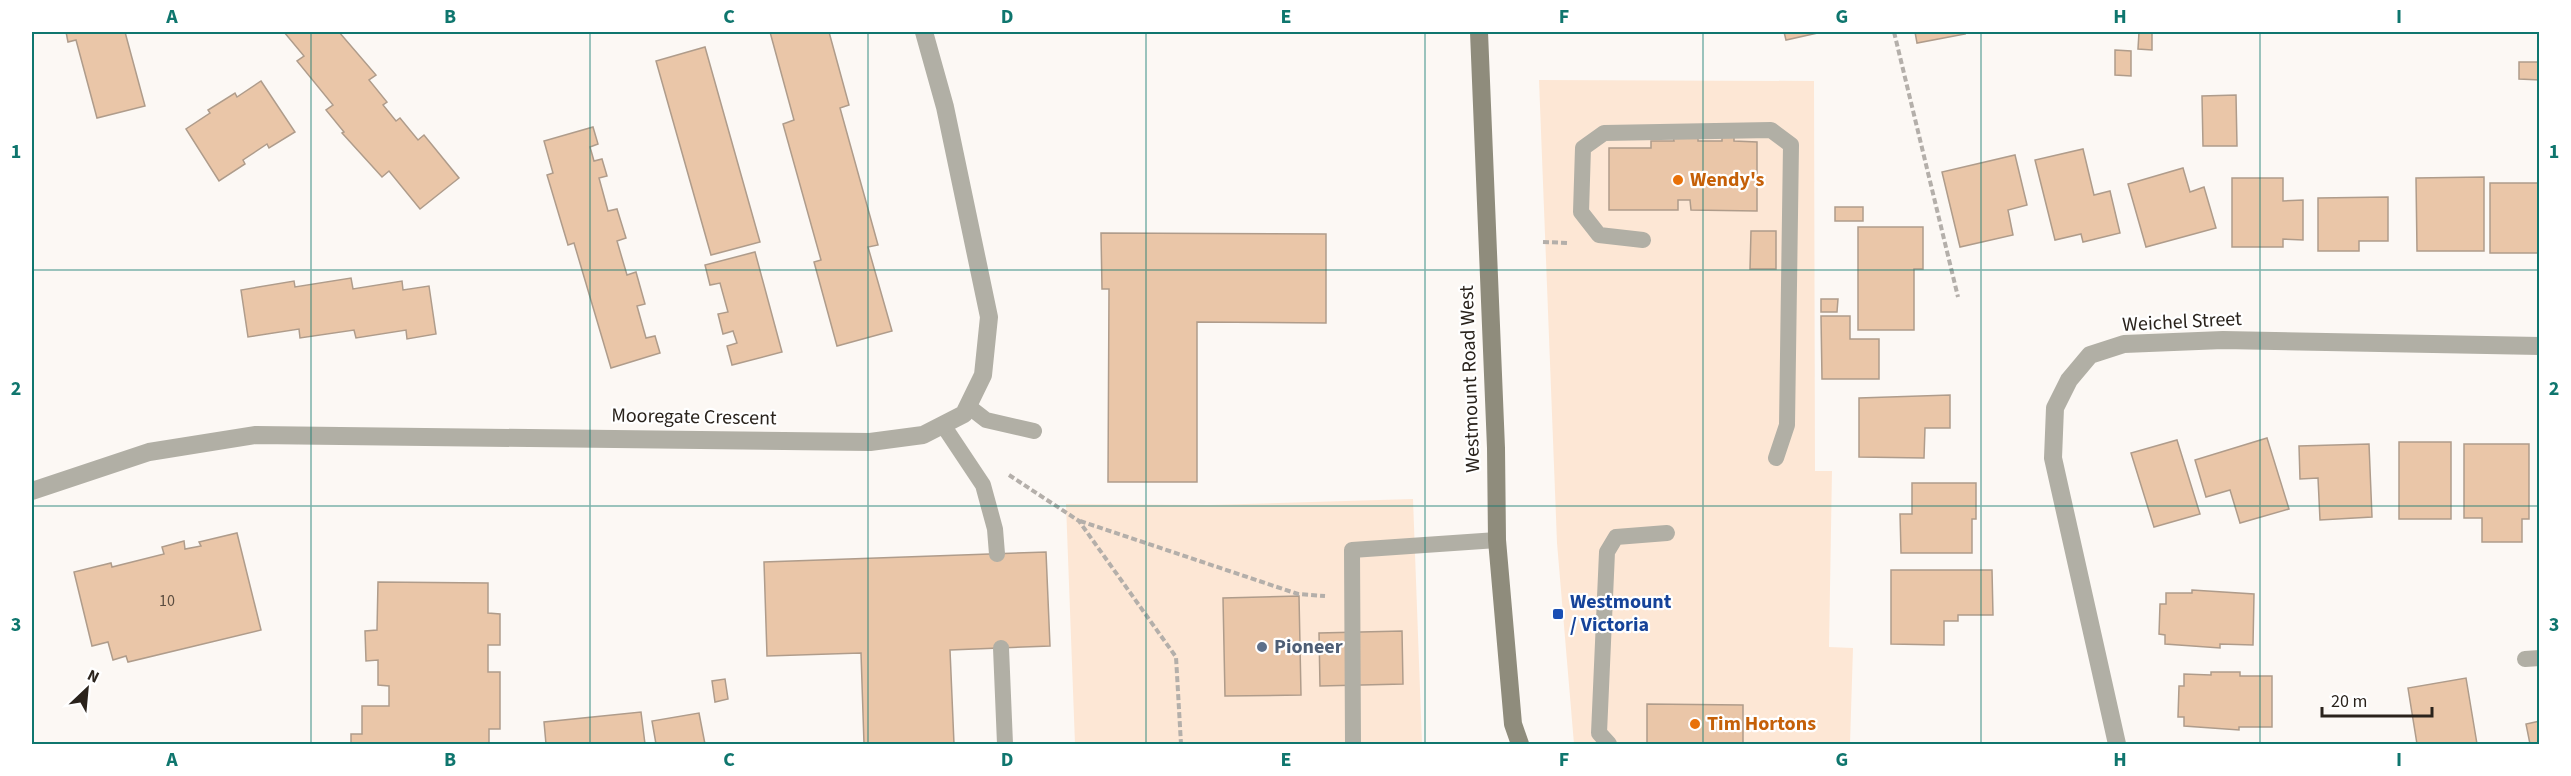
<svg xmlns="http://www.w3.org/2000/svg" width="2571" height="776" font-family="'Source Sans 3',sans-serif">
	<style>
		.built { fill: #fde7d5 }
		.building { fill: #eac6a8; stroke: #af9c8b; stroke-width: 1.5 }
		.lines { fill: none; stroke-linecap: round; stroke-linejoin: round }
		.path { stroke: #b4afaa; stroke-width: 4; stroke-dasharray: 6 3; stroke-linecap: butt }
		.lane { stroke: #b1afa5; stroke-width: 16 }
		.street { stroke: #b1afa5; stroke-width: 18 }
		.secondary { stroke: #8f8c7c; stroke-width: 18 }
		.grid { fill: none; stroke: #0f766e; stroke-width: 1.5; stroke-opacity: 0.55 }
		.food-dot { fill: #e8710a; stroke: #fff; stroke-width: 2 }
		.transit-dot { fill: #1a4fb4; stroke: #fff; stroke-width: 2 }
		.service-dot { fill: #5c6f8a; stroke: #fff; stroke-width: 2 }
		.labels { text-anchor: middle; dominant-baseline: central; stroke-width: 4.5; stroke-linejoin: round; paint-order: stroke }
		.number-label { font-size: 16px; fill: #5a4c3f }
		.food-label { font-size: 20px; font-weight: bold; fill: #c56008; stroke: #fff; text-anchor: start }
		.street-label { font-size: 20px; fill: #2a231c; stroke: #fff }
		.transit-label { font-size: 20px; font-weight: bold; fill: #164399; stroke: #fff; text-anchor: start }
		.service-label { font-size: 20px; font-weight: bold; fill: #4e5e75; stroke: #fff; text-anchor: start }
		.neatline { fill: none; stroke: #0f766e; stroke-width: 2 }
		.grid-label { font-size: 20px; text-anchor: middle; font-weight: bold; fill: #0f766e }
	</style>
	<rect width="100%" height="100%" fill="#fcf8f4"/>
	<g class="built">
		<polygon points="1539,80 1814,81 1815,471 1832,471 1829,647 1853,648 1850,744 1574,744 1557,543"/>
		<polygon points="1413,499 1422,744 1075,744 1066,504 1209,505"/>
	</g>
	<g class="building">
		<polygon points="66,32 125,32 145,106 97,118 76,40 68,42"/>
		<polygon points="284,32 339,32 376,75 369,80 387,102 383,105 396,121 400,118 418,140 424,135 459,178 420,209 389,171 382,177 342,133 344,132 326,110 333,105 297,61 304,56"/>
		<polygon points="770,32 829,32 849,105 840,108 878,245 868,247 892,331 837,346 814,262 821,260 783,124 794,120"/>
		<polygon points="1784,32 1822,32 1786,40"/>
		<polygon points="1915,32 1964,32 1965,34 1917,43"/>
		<polygon points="2139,32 2152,32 2152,50 2138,49"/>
		<polygon points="705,47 760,242 711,255 656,61"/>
		<polygon points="2115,50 2131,51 2131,76 2115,75"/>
		<polygon points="2519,62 2540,62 2540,80 2519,79"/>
		<polygon points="261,81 295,132 269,148 267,144 243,160 245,164 219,181 186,129 210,113 208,110 235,93 237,97"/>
		<polygon points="2236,95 2237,146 2203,146 2202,96"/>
		<polygon points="593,127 598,144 590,147 594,161 602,159 607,176 599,178 608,211 617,209 626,238 617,241 627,275 636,272 645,304 637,306 646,338 655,336 660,353 611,368 574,243 568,245 547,175 553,173 544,141"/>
		<polygon points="1673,136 1698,136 1698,141 1722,141 1722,136 1734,136 1734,141 1757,142 1757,211 1691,210 1690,200 1678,200 1678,210 1609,210 1609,148 1651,148 1651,141 1674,141"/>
		<polygon points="2083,149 2094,195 2110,191 2120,233 2083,242 2081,234 2055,240 2035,160"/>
		<polygon points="2015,155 2027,205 2008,210 2013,235 1960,247 1942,172"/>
		<polygon points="2183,168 2190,192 2204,187 2216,228 2146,247 2128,184"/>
		<polygon points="2484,177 2484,251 2417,251 2416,178"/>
		<polygon points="2232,178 2283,178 2283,201 2303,200 2303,240 2283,239 2283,247 2232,247"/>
		<rect x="2490" y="183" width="50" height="70"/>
		<polygon points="2388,197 2388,241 2359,241 2359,251 2318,251 2318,198"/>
		<rect x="1835" y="207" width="28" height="14"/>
		<polygon points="1858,227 1923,227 1923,269 1914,269 1914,330 1858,330"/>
		<polygon points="1751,231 1776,231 1776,269 1750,269"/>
		<polygon points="1101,233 1326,234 1326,323 1197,322 1197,482 1108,482 1109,289 1102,289"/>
		<polygon points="755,252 782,352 732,365 727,346 737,343 733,331 723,334 718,314 728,312 720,283 710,285 705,265"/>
		<polygon points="351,278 353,289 402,281 403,290 429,286 436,334 407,339 406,330 356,338 354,330 300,338 299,329 248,337 241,290 294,281 295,287"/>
		<polygon points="1821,299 1838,299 1837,312 1821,312"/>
		<polygon points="1821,316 1850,316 1850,339 1879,339 1879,379 1822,379"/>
		<polygon points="1950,395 1950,428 1925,428 1924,458 1859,457 1859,398"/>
		<polygon points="2267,438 2289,509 2240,523 2230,490 2206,497 2195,460"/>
		<polygon points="2177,440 2200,514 2154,527 2131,453"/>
		<rect x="2399" y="442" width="52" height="77"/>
		<polygon points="2369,444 2372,517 2320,520 2318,478 2300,479 2299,446"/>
		<polygon points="2464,444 2529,444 2529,519 2522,519 2522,542 2482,542 2482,518 2464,518"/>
		<polygon points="1912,483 1976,483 1976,519 1972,519 1972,553 1901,553 1900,514 1912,514"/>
		<polygon points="237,533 261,630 128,662 126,656 113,660 108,642 92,646 74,572 111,563 112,567 164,554 162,547 184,541 185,549 201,546 199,542"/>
		<polygon points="1046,552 1050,646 950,650 954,744 864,744 861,653 767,656 764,562"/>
		<polygon points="1891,570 1992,570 1993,615 1958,615 1958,621 1944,621 1944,645 1891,644"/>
		<polygon points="378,582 488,583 488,613 500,614 500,645 488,645 488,672 500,672 500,729 489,729 489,744 351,744 351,734 362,734 362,706 389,706 389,686 378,685 378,660 366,661 365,631 377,630"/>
		<polygon points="2192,590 2254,594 2253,645 2220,644 2220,648 2165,644 2165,635 2159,634 2160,604 2166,604 2166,593 2192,593"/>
		<polygon points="1299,596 1301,695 1225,696 1223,598"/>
		<polygon points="1402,631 1403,684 1320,686 1319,633"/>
		<polygon points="2211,672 2240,672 2240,676 2272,676 2272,727 2239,727 2239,730 2184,726 2184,717 2178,717 2179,686 2184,686 2184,674 2211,675"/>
		<polygon points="2466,678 2477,744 2417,744 2408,688"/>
		<polygon points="725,679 728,699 715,702 712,681"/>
		<polygon points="1647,704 1743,705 1743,744 1760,744 1647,744"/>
		<polygon points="641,712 645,744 546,744 544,722"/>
		<polygon points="699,713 705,744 656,744 652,721"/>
		<polygon points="2540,721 2540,744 2530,744 2526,724"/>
	</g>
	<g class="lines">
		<g class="path">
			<polyline points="1894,32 1958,297"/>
			<polyline points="1543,242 1569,243"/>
			<polyline points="1009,475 1079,521 1176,657 1181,744"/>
			<polyline points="1080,521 1298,594 1325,596"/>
		</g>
		<g class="lane">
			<polyline points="1643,240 1599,235 1581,212 1583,148 1604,133 1771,130 1791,145 1787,425 1776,458"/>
			<polyline points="968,406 986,420 1034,431"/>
			<polyline points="943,425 983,485 995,529 997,554"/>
			<polyline points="1001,648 1005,744"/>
			<polyline points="2525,659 2540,658"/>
			<polyline points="1353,744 1352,550 1497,540"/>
			<polyline points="1609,744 1599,733 1607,552 1616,537 1667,533"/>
		</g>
		<g class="street">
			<polyline points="32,491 149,452 256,435 870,442 923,435 964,414 983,375 989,317 945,107 924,32"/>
			<polyline points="2117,744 2053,458 2055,408 2069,380 2090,355 2124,344 2223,340 2540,346"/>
		</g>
		<polyline class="secondary" points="1479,32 1496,448 1497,540 1513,724 1520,744"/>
	</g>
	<path class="grid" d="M 311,32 L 311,744M 590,32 L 590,744M 868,32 L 868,744M 1146,32 L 1146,744M 1425,32 L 1425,744M 1703,32 L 1703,744M 1981,32 L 1981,744M 2260,32 L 2260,744M 32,270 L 2540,270M 32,506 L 2540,506"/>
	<g class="food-dot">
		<circle cx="1678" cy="180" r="6"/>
		<circle cx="1695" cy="724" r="6"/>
	</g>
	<rect class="transit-dot" x="1552" y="608" width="12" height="12" rx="3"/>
	<circle class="service-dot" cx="1262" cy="647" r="6"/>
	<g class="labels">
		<g class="number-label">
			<text x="167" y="601">10</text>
		</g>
		<g class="food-label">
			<text x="1690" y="180">Wendy's</text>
			<text x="1707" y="724">Tim Hortons</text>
		</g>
		<g class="street-label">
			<text transform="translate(2182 322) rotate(-3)">Weichel Street</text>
			<text transform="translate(1470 379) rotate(-92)">Westmount Road West</text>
			<text transform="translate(694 417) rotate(1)">Mooregate Crescent</text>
		</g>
		<g class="transit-label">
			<text x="1570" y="602">Westmount<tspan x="1570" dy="23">/ Victoria</tspan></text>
		</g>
		<g class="service-label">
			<text x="1274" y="647">Pioneer</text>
		</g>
	</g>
	<rect width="2571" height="776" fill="none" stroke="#ffffff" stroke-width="66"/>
	<g transform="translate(87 689) rotate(26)" stroke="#ffffff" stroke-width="4.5" paint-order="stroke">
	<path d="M0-4.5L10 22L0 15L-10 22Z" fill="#2a231c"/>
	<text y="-9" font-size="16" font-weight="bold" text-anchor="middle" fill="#2a231c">N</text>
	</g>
	<path d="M2322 707v9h110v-9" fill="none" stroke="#2a231c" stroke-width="3"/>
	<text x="2331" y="707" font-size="18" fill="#2a231c" stroke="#ffffff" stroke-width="4.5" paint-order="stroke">20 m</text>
	<rect x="33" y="33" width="2505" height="710" class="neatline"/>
	<g class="grid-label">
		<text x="172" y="23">A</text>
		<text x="450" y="23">B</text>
		<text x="729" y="23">C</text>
		<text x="1007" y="23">D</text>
		<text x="1286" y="23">E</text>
		<text x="1564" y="23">F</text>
		<text x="1842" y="23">G</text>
		<text x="2120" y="23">H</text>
		<text x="2399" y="23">I</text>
		<text x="16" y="158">1</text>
		<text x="2554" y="158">1</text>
		<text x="16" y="395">2</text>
		<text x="2554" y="395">2</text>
		<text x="16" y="631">3</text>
		<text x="2554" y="631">3</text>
		<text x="172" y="766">A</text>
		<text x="450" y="766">B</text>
		<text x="729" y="766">C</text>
		<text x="1007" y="766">D</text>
		<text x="1286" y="766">E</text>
		<text x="1564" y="766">F</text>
		<text x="1842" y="766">G</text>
		<text x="2120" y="766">H</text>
		<text x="2399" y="766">I</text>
	</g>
</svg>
